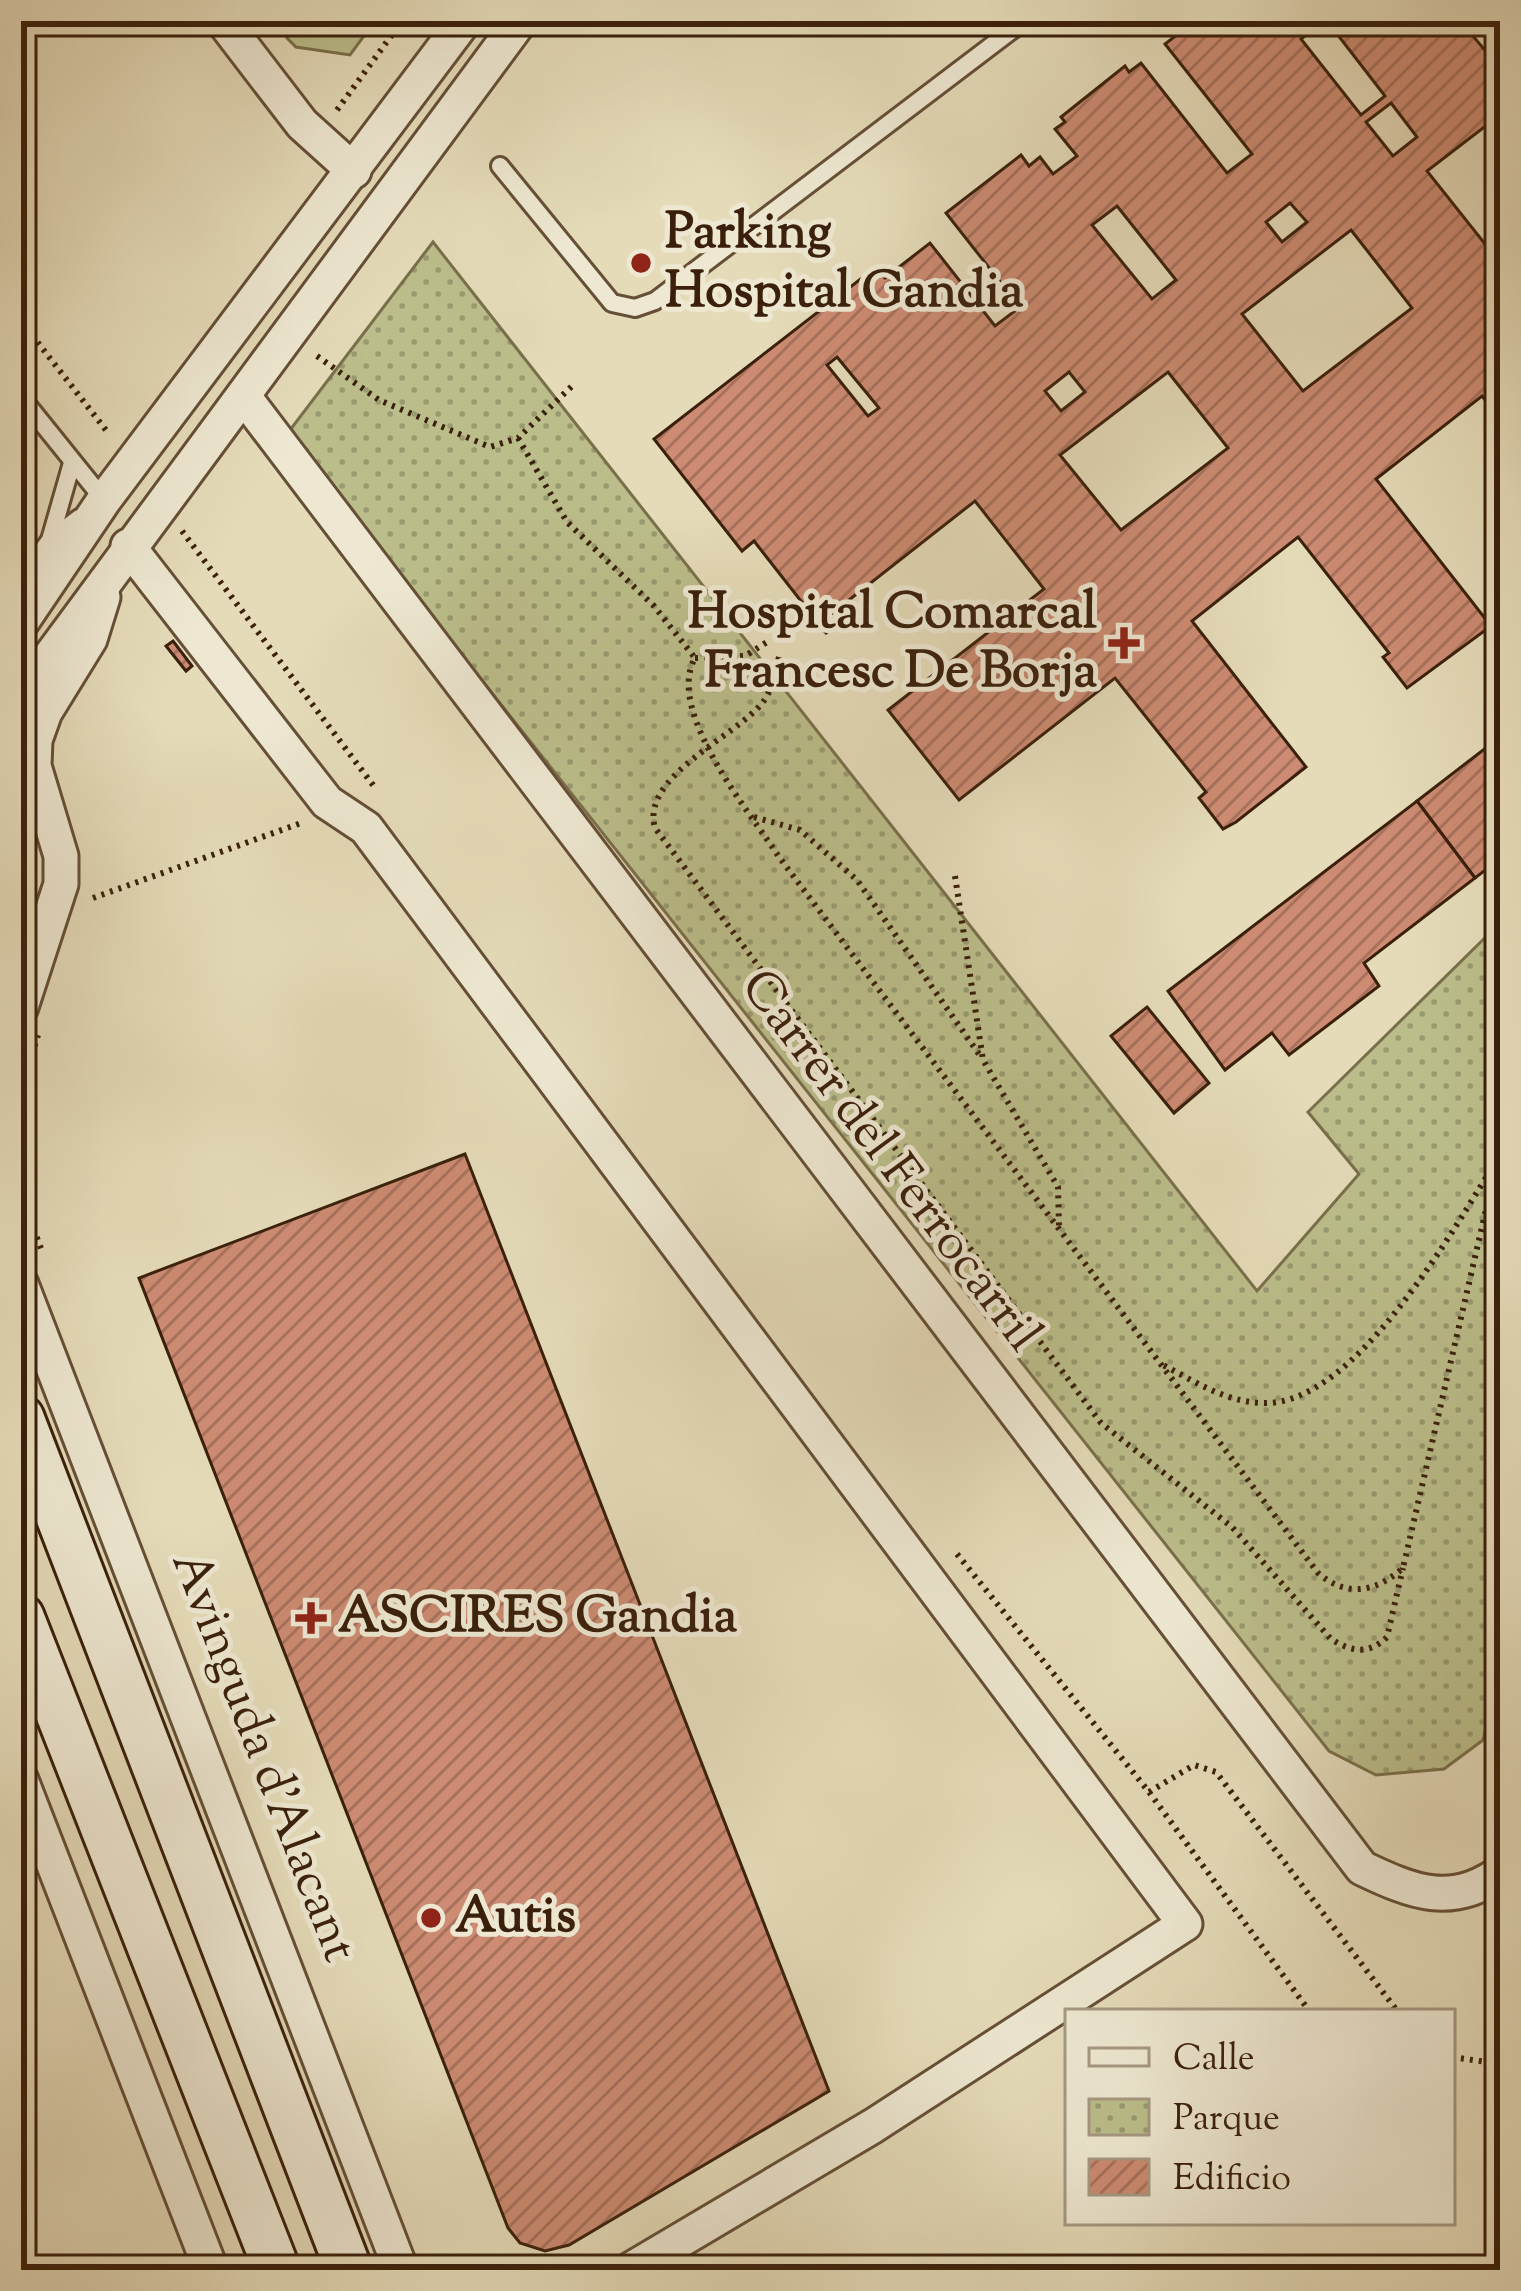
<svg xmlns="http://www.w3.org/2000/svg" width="1521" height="2291" font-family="'Sorts Mill Goudy',serif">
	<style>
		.park { fill: url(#park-dots); stroke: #7a6f4b; stroke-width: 3 }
		.garden { fill: #bbbe8b; stroke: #7a6f4b; stroke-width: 3 }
		.building { fill: url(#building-hatch); stroke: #3a200b; stroke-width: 3; fill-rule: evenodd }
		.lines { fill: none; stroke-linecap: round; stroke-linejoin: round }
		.service-casing { stroke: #654f36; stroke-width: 22 }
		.minor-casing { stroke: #654f36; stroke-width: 39 }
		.secondary-casing { stroke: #3a200b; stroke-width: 51 }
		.path { stroke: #3a200b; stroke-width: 6; stroke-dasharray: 3 6; stroke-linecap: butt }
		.service { stroke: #eee8d2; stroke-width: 16 }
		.minor { stroke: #eee8d2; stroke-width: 33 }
		.secondary { stroke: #eee8d2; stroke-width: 45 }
		.poi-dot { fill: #8f2418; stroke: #eee8d2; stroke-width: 4.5 }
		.labels { text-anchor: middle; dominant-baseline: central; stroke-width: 10; stroke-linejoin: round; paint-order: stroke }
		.poi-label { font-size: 51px; font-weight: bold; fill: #3a200b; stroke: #eee8d2; text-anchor: start }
		.street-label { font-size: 51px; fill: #3a200b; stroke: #eee8d2 }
	</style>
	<defs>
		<pattern id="park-dots" width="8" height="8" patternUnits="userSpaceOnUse" patternTransform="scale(3)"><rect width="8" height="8" fill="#bbbe8b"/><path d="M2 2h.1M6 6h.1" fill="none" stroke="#999a70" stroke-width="1.8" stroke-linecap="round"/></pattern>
		<pattern id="building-hatch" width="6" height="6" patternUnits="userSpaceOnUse" patternTransform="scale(3)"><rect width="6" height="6" fill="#cc8b72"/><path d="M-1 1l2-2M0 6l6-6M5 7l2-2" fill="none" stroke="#a7715c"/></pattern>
	</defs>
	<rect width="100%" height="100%" fill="#e5dbb9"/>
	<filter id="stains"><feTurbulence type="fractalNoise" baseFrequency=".00167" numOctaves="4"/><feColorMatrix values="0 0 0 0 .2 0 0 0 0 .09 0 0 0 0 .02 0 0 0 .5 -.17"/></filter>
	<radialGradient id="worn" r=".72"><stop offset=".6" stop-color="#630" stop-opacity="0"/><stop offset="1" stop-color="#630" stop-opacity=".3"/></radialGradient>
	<polygon class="park" points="433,242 1257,1291 1359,1174 1308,1112 1500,923 1500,1675 1483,1740 1444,1769 1376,1775 1329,1751 287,434"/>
	<polygon class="garden" points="299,21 375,21 350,55 296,47 287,38"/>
	<g class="building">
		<path d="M 1195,21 L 1324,21 L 1301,39 L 1361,115 L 1385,96 L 1327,21 L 1476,21 L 1467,29 L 1500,68 L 1500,115 L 1427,171 L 1489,249 L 1500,241 L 1500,419 L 1482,396 L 1376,479 L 1491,626 L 1407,688 L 1383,657 L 1389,653 L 1298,537 L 1192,621 L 1306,767 L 1236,822 L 1223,829 L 1199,798 L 1206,792 L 1115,678 L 959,800 L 888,710 L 1044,589 L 975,501 L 826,618 L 834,628 L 826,633 L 754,541 L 742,551 L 654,439 L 876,267 L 885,278 L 930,243 L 995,326 L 1020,307 L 946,213 L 1021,155 L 1029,166 L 1040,157 L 1053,174 L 1077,156 L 1055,129 L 1065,122 L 1061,117 L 1125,66 L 1129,72 L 1141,63 L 1227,173 L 1252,154 L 1165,44 ZM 1391,103 L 1417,137 L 1393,156 L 1366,122 ZM 1290,203 L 1307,222 L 1282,242 L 1266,222 ZM 1117,206 L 1176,280 L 1152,299 L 1092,225 ZM 1351,230 L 1412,308 L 1303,391 L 1242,314 ZM 837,357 L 879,408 L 868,416 L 827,365 ZM 1069,372 L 1085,392 L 1061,411 L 1045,391 ZM 1168,372 L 1228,448 L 1121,530 L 1060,455 Z"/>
		<polygon points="173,641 192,666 186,671 166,646"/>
		<polygon points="1500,737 1500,859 1475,878 1417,801"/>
		<polygon points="1417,801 1475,878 1364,963 1379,986 1289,1055 1272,1033 1225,1070 1168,991"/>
		<polygon points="1147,1007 1209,1083 1174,1113 1111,1036"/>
		<polygon points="465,1154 829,2091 569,2245 545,2251 520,2243 508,2228 139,1278"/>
	</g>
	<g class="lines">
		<g class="service-casing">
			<g id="service">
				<polyline points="500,166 612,303 635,308 655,301 1024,21"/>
				<polyline points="21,397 104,500 100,503"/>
				<polyline points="50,540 79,518"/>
				<polyline points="21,579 50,540 72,463"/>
			</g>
		</g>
		<g class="minor-casing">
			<g id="minor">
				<polyline points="223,21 302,124 354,171"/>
				<path d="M 245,398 L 1362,1868 C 1412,1892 1452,1908 1500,1873"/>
				<polyline points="128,546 327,802 366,828 1185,1924 873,2126 630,2270"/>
				<polyline points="21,623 104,500 464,21"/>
				<polyline points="21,696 520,21"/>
				<polyline points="21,1007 61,884 61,856 34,766 35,740 45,712 90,639 103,597"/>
				<polyline points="21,1284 401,2270"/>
				<polyline points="21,1780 211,2270"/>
			</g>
		</g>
		<g class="secondary-casing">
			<g id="secondary">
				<polyline points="21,1418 349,2270"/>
				<polyline points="21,1617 277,2270"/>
			</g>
		</g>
		<g class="path">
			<polyline points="337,110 402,21"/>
			<polyline points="21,321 109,434"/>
			<polyline points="317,356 379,400 490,447 518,438 572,386"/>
			<path d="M 518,438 L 567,522 L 654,606 L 695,658 C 665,711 749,811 779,857 L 1318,1573 C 1347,1598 1376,1592 1403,1568 L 1498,1158 C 1454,1228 1356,1406 1263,1403 C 1225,1402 1194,1381 1161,1364"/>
			<polyline points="182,531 376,789"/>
			<path d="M 779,657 C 775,671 772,691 763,702 C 736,737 640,776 655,828 L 1101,1423 L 1232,1527 L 1331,1639 C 1351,1652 1369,1655 1387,1637 L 1403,1568"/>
			<polyline points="695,658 745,656 767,642"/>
			<polyline points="754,817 800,830 857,880 981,1057"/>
			<polyline points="955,876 983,1060 1058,1187 1059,1226"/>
			<polyline points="93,898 301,823"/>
			<polyline points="21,1089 38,1035"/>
			<polyline points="21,1195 43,1254"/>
			<polyline points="957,1554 1149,1792 1310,2012"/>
			<polyline points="1149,1792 1194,1765 1216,1772 1398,2012"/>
			<polyline points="1452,2057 1500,2064"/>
		</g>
		<use href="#service" class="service"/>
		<use href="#minor" class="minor"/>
		<use href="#secondary" class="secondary"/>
	</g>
	<g class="poi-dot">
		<circle cx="641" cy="263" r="12"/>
		<path d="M1118 625h12v12h12v12h-12v12h-12v-12h-12v-12h12z"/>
		<path d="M305 1600h12v12h12v12h-12v12h-12v-12h-12v-12h12z"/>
		<circle cx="431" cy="1918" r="12"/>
	</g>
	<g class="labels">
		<g class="poi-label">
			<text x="665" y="234">Parking<tspan x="665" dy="59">Hospital Gandia</tspan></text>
			<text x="1097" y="614" text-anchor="end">Hospital Comarcal<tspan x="1097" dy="59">Francesc De Borja</tspan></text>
			<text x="338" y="1618">ASCIRES Gandia</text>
			<text x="455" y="1918">Autis</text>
		</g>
		<g class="street-label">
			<text transform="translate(889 1162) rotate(53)">Carrer del Ferrocarril</text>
			<text transform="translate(262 1757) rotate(69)">Avinguda d'Alacant</text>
		</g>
	</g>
	<rect width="1521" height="2291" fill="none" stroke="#e5dbb9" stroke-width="72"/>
	<rect x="24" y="24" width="1473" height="2243" fill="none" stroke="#3a200b" stroke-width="6"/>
	<rect x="36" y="36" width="1449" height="2219" fill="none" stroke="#3a200b" stroke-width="3"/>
	<rect x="1065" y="2009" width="390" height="216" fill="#eee8d2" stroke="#a69882" stroke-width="3"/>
	<rect x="1089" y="2048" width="60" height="18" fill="#eee8d2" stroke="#a69882" stroke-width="3"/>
	<text x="1173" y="2069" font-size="36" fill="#3a200b">Calle</text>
	<rect x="1089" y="2099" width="60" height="36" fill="url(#park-dots)" stroke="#a69882" stroke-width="3"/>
	<text x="1173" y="2129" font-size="36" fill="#3a200b">Parque</text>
	<rect x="1089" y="2159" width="60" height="36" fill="url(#building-hatch)" stroke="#a69882" stroke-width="3"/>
	<text x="1173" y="2189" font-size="36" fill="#3a200b">Edificio</text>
	<rect width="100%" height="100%" filter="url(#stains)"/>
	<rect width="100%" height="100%" fill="url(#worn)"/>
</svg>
